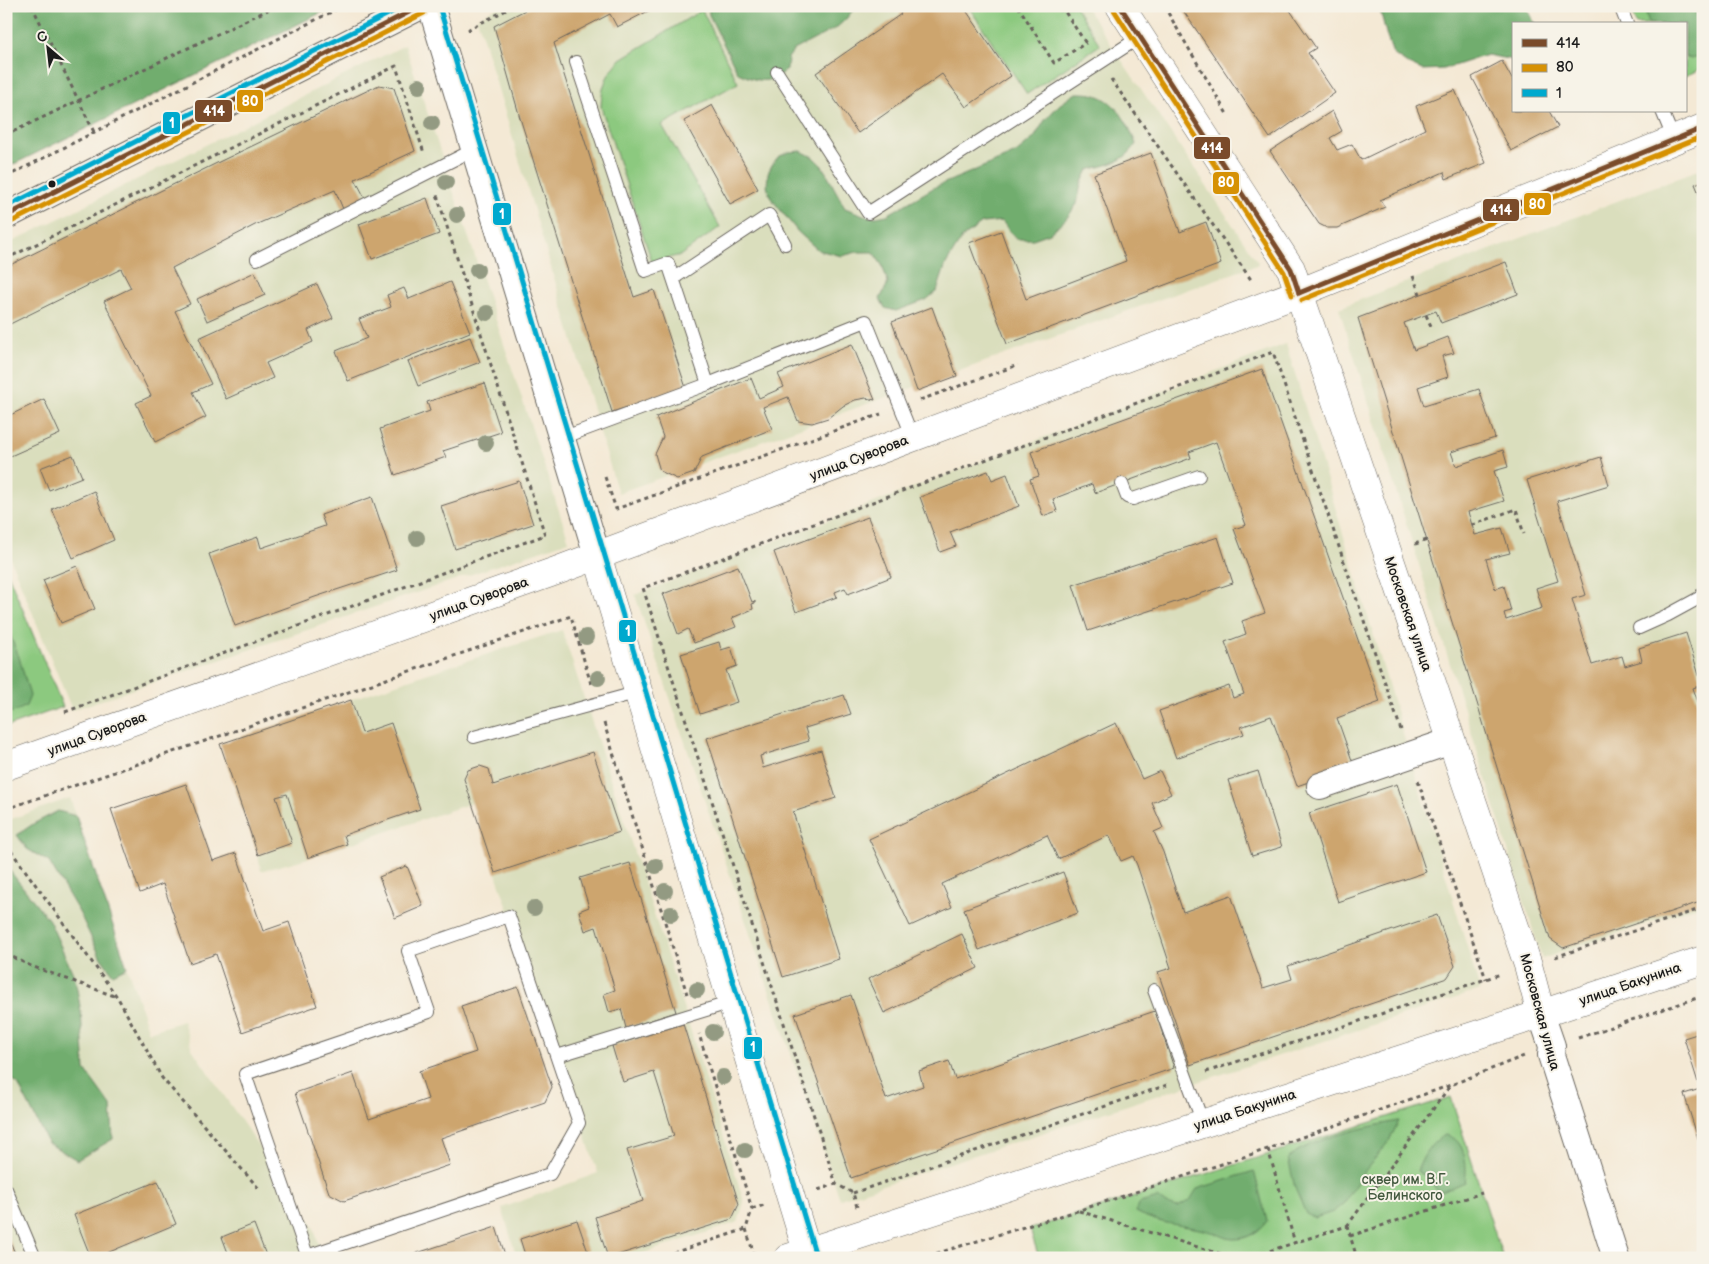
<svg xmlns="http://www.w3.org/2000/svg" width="1709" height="1264" font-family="'Balsamiq Sans',sans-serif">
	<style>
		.built { fill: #dadebd }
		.green { fill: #8cc97f; stroke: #54724e }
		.forest { fill: #71ad6e; stroke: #466445 }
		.building { fill: #cda56e }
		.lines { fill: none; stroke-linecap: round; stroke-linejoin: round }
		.lane-casing { stroke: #68645d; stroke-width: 14 }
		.street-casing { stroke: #68645d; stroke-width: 28 }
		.secondary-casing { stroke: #68645d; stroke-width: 29 }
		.primary-casing { stroke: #68645d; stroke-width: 29 }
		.path { stroke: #68645d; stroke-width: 3; stroke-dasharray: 4 4; stroke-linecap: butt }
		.lane { stroke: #fff; stroke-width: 12 }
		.street { stroke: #fff; stroke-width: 26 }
		.secondary { stroke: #fff; stroke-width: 28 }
		.primary { stroke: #fff; stroke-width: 28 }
		.bus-1-casing { stroke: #f7f3e8; stroke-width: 9 }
		.bus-2-casing { stroke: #f7f3e8; stroke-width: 9 }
		.bus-3-casing { stroke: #f7f3e8; stroke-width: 9 }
		.bus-1 { stroke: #7a4b2a; stroke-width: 5 }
		.bus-2 { stroke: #d69104; stroke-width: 5 }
		.bus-3 { stroke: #00a9ce; stroke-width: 5 }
		.tree { fill: #939a82 }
		.bus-dot { fill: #1c1c1c; stroke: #f7f3e8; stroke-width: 2 }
		.labels { text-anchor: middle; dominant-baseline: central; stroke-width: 4; stroke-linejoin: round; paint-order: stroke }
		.street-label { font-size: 14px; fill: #1c1c1c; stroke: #f7f3e8 }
		.park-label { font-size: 14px; fill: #43593f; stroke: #f7f3e8 }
		.line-badge { stroke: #f7f3e8; stroke-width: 2 }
		.badge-label { font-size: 14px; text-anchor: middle; font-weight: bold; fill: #fff }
	</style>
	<rect width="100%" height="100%" fill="#f7f3e8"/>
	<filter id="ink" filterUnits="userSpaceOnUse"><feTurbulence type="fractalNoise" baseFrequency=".02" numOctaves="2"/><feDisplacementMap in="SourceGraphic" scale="10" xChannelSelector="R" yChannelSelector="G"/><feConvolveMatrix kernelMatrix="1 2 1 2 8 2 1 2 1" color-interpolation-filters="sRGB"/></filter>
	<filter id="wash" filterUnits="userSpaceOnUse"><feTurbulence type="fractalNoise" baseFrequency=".0096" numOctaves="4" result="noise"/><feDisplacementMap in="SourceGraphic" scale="20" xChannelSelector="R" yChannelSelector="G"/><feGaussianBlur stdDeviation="1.12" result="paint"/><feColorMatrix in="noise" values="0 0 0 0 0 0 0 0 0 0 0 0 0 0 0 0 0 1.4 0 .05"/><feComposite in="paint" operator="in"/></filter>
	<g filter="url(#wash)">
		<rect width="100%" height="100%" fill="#f4e9d5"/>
		<g class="built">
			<polygon points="499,6 1085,6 1259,264 618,493 477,18"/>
			<polygon points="405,45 569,541 72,710 6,548 6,245"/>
			<polygon points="1703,168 1703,904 1542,959 1339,308"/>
			<polygon points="1286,344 1480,990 840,1199 635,595"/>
			<polygon points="562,630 659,929 744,1202 738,1222 629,1258 517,1258 502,1208 598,1173 472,803 308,858 261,871 258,855 220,744 429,673"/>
			<polygon points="70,798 149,1032 183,1021 192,1049 313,1225 323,1258 6,1258 6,821"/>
		</g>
		<g class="green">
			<polygon points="968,6 1075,6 1100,45 1027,94"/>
			<polygon points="1629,6 1703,6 1703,68 1685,76 1685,24 1636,24"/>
			<path d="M 702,10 L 738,83 L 662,125 L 720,227 L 681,255 L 652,262 L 601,107 C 602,85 606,75 621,59 Z"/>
			<polygon points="6,569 63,707 6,727"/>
			<polygon points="1451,1097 1503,1258 1039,1258 1030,1229"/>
		</g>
		<g class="forest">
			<polygon points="6,6 335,6 6,168"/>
			<path d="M 708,6 L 856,6 L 846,19 L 836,28 L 794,50 L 788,58 L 787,69 C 769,85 759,82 738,73 L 709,15 Z"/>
			<polygon points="1379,6 1526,6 1535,24 1513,24 1513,60 1487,55 1444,69 1422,70 1406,63 1393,54 1387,37"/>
			<polygon points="1644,6 1692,6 1703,29 1703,53 1691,59 1685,57 1685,24 1649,24"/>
			<path d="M 1076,93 C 1082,93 1087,93 1092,94 C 1116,99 1128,123 1136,144 C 1124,163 1109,164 1088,170 L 1081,184 L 1077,204 L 1066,219 L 1050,233 L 1033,239 L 1016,239 L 1002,221 L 982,223 L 962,238 L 946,264 L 937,291 L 926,300 L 896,311 L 885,308 L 880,299 L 888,283 L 882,265 L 873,252 L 857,252 L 842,256 L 818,250 L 798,232 L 770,197 L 767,186 L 768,173 L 772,165 L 778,157 L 789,152 L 801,151 L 813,157 L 823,167 L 845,208 L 866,216 L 876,217 L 887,215 L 935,187 L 1016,153 L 1034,138 L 1045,120 L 1059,105 Z"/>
			<polygon points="6,625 19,657 30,696 26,706 17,711 7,713"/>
			<polygon points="58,811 76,816 127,967 113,974 101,958 80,914 49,862 27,849 17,835 33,824"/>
			<polygon points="6,866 49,920 75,978 81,1012 85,1070 111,1106 113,1139 77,1160 48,1143 18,1084 6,1075"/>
			<path d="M 1399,1121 L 1389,1141 L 1361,1176 L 1344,1203 L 1333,1212 L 1315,1218 L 1306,1214 L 1295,1188 L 1288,1158 C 1310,1138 1370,1126 1399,1121 Z"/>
			<path d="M 1445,1135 C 1465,1137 1468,1166 1465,1182 L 1442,1192 L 1437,1190 L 1425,1176 L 1417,1171 C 1422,1158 1431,1141 1445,1135 Z"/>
			<path d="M 1254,1171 L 1267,1221 C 1259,1232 1248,1239 1234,1239 C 1226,1239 1219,1234 1212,1232 C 1187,1225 1158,1225 1136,1212 L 1140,1203 L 1158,1198 L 1166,1204 L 1178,1207 L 1190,1200 L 1197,1189 Z"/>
		</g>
		<g id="blocks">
			<g class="building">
				<polygon points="533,6 658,6 617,27 610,14 554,43 634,297 654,290 686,388 612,412 520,118 494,26"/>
				<polygon points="896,6 963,6 1011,76 966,107 942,74 858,133 816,73 901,14"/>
				<polygon points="1180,6 1269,6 1273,11 1280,6 1287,6 1316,48 1308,53 1335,93 1270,138"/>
				<polygon points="1502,61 1513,81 1513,111 1549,111 1558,127 1511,151 1472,77"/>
				<polygon points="379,85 394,88 415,151 355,179 365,198 343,209 335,190 255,225 172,268 190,304 175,311 211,384 193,392 206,417 155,442 136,403 151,396 104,301 131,288 121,269 6,326 6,267 223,160"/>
				<polygon points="1455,90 1486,163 1446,179 1444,172 1380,200 1385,207 1337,228 1327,228 1319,224 1270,151 1332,111 1342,131 1330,138 1337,150 1352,144 1361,160 1425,129 1416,106"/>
				<polygon points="712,105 758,189 730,204 684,121"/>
				<polygon points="1151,153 1180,232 1206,222 1221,264 1007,344 969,243 1001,231 1026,299 1126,261 1094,174"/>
				<polygon points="1703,181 1703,203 1695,184"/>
				<polygon points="427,198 439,234 372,259 359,224"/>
				<polygon points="1506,262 1518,294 1441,323 1436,311 1404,323 1414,350 1448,337 1454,353 1442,356 1448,377 1418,387 1424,406 1479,389 1495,438 1451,452 1456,466 1503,450 1508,467 1494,471 1504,501 1468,512 1475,535 1502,528 1510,553 1486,559 1495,589 1504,586 1511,611 1504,613 1506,620 1542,608 1536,588 1558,581 1527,480 1601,457 1609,485 1557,501 1586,595 1572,599 1592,665 1622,656 1625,666 1642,661 1639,648 1686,633 1702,685 1693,688 1703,716 1703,901 1563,948 1550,939 1358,318"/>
				<polygon points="255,272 265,295 207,321 197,299"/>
				<polygon points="450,282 470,332 348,381 336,351 367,338 359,319 391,307 387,295 404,288 409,299"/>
				<polygon points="317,284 333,318 308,330 313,342 266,363 273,378 226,399 199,338"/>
				<polygon points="932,307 957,376 917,391 892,322"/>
				<polygon points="470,337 480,362 418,386 408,361"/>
				<polygon points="852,344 875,400 866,398 855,400 843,406 828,418 812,423 798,421 788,397 763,407 772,429 702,457 694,473 677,479 660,471 655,454 663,437 656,417 751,378 759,398 784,387 778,374"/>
				<polygon points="1262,369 1380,702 1337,718 1354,766 1297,786 1271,716 1241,727 1244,734 1176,758 1159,711 1229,686 1233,698 1244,694 1225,642 1246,634 1242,621 1265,613 1234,529 1246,525 1216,442 1189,452 1191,458 1095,493 1092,484 1053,499 1057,511 1043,516 1030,479 1039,476 1031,452"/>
				<polygon points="485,383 501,432 443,451 446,457 395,475 380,429 430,411 427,402"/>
				<polygon points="44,399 60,434 6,458 6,417"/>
				<polygon points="73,455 82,477 49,490 40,468"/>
				<polygon points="988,471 992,480 1007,474 1019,506 950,532 956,546 940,552 920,497"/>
				<polygon points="519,481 533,524 455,549 441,506"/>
				<polygon points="94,491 114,540 73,558 52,509"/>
				<polygon points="372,497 397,570 315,597 235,626 209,554 258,537 261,548 325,526 321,515"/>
				<polygon points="868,517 891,577 848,594 845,588 835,592 837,597 796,612 774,552"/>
				<polygon points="1218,537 1233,583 1088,631 1073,585"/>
				<polygon points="77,566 95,609 61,623 43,580"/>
				<polygon points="738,566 752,602 755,601 755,603 752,604 753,609 732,618 736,627 694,643 688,629 678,634 663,594"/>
				<polygon points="719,642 721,650 731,647 737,666 726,670 737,702 700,714 681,654"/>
				<polygon points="844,695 851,714 805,728 809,741 760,756 763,768 821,750 836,798 793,812 839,959 783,977 707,738"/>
				<polygon points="351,700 362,733 391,723 420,809 344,835 347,844 308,858 287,794 276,797 292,843 258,855 220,744"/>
				<polygon points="1116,723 1142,779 1160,771 1171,794 1152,803 1163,828 1154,832 1163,852 1183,912 1231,895 1263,988 1292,979 1288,966 1437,915 1455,966 1447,978 1190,1065 1158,972 1171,968 1137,865 1133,856 1121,861 1109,835 1058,859 1047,835 942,884 952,907 910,926 869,839"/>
				<polygon points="593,752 620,832 495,873 464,779 468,770 480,766 489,769 493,785"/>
				<polygon points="1258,771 1282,847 1252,856 1228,780"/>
				<polygon points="186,784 213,861 236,853 263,931 289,922 317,1006 242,1032 216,954 190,963 163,884 140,893 111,809"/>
				<polygon points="1397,784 1426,872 1338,902 1309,813"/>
				<polygon points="630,863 676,1012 626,1028 621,1009 609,1012 604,994 615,990 596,927 585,931 579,911 589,907 580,878"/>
				<polygon points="407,866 423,906 395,918 379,877"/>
				<polygon points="1063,872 1078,913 979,950 964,909"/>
				<polygon points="962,934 978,968 884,1013 868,979"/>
				<polygon points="518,987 552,1087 545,1102 441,1138 450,1165 344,1201 329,1193 295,1093 353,1073 369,1119 428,1099 419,1071 476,1052 461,1006"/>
				<polygon points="851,995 886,1099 923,1086 919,1071 949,1061 955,1079 1155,1011 1174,1068 851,1178 795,1014"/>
				<polygon points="683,1024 739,1204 732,1219 608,1258 595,1217 643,1201 627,1150 674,1136 654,1072 623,1082 612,1046"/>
				<polygon points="1703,1032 1703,1151 1702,1151 1684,1094 1700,1089 1684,1038"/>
				<polygon points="158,1181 176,1224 95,1258 91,1258 74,1215"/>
				<polygon points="577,1220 590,1258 526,1258 520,1239"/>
				<polygon points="254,1224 267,1258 230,1258 222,1237"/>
				<polygon points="496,1227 506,1258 405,1258 405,1257"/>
				<polygon points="6,1232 17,1258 6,1258"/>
			</g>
		</g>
	</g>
	<g filter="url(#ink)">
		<use href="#blocks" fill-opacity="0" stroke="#68645d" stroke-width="1"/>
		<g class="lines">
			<g class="lane-casing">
				<g id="lane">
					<polyline points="1620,6 1627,24"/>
					<polyline points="576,62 645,271 668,263 708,384"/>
					<polyline points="777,72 868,213 1140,37"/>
					<polyline points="1662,111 1674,140"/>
					<polyline points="257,259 475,149"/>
					<polyline points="674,278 769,215 785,244"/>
					<polyline points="562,438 708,384 866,321 913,438"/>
					<polyline points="1122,484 1127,497 1133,499 1199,476"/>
					<polyline points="1639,628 1668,615 1701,597 1703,592"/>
					<polyline points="474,737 639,692"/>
					<polyline points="1154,990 1203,1123"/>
					<polyline points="557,1056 732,1002"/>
					<polyline points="6,1189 35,1258"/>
					<polyline points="307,1256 550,1174 579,1123 509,916 408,951 429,1012 245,1074 308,1258"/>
				</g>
			</g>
			<g class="street-casing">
				<g id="street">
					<polyline points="431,6 597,555"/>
					<polyline points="6,216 421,6"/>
					<polyline points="1320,786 1451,741"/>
					<polyline points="1541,1014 1552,1046 1551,1055 1616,1258"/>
				</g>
			</g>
			<g class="secondary-casing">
				<g id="secondary">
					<polyline points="1120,6 1291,269 1528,965 1541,1014"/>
					<polyline points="788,1258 1541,1014 1703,960"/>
				</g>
			</g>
			<g class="primary-casing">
				<g id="primary">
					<polyline points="597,555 809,1258"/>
					<polyline points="6,766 556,571 1299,293 1703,128"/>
				</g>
			</g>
			<g class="path">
				<polyline points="32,6 94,132"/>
				<polyline points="1018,6 1054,63 1086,43"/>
				<polyline points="1061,6 1087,45"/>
				<polyline points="1164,6 1227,114"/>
				<polyline points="6,15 9,6"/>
				<polyline points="470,31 469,29 514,6"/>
				<polyline points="1111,79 1252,281"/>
				<polyline points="6,135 276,6"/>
				<polyline points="6,177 343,6"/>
				<polyline points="6,259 396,66 424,153"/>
				<polyline points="1413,276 1420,294"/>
				<polyline points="1426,315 1431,326"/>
				<polyline points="920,400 1018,365"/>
				<polyline points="605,477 616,509 881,414"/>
				<polyline points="1472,525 1516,509 1524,534"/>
				<polyline points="1415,544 1427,540"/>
				<polyline points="65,712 545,535 436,192"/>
				<polyline points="604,723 687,994"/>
				<polyline points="1418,781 1486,979"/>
				<polyline points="6,809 571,616 591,684"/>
				<polyline points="6,844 118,998 162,1078 261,1191"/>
				<polyline points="6,954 31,966 117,997"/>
				<polyline points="1555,957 1703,908"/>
				<polyline points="1578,1038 1703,996"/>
				<polyline points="1206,1072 1501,974"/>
				<polyline points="1268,1149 1295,1243"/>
				<polyline points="818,1190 836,1184"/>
				<polyline points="853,1193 1167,1085"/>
				<polyline points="857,1207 853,1193 836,1184 643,588 1273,352 1401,730"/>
				<polyline points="752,1209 764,1205"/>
				<polyline points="1079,1211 1234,1258"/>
				<polyline points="1347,1226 1450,1086"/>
				<polyline points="746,1229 755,1258"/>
				<polyline points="1350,1236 1482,1193"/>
				<polyline points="658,1258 746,1229 752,1209 699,1034"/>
				<polyline points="921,1258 1077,1211 1268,1149 1451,1085 1524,1056"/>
				<polyline points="1247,1258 1347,1226 1357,1258"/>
				<polyline points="1502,1258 1503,1258"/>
			</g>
			<use href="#lane" class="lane"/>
			<use href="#street" class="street"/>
			<use href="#secondary" class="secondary"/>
			<use href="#primary" class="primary"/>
			<g class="bus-1-casing">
				<g id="bus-1">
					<polyline points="1120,6 1291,269 1299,293"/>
					<polyline points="6,216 421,6"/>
					<polyline points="1299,293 1703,128"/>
				</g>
			</g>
			<g class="bus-2-casing">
				<g id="bus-2">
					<polyline points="1114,10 1284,272 1292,295"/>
					<polyline points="9,223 424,13"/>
					<polyline points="1302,300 1703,136"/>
				</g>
			</g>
			<g class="bus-3-casing">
				<g id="bus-3">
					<polyline points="439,6 816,1256"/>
					<polyline points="6,207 404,6"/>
				</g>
			</g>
			<use href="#bus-1" class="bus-1"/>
			<use href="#bus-2" class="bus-2"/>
			<use href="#bus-3" class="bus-3"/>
		</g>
		<g class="tree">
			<circle cx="419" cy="86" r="8"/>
			<circle cx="432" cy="123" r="8"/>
			<circle cx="446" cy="182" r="8"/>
			<circle cx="457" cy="215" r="8"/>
			<circle cx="477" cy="270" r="8"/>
			<circle cx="487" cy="313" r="8"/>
			<circle cx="486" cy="443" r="8"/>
			<circle cx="417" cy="538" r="8"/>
			<circle cx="586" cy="637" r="8"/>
			<circle cx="598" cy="678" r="8"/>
			<circle cx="656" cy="866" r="8"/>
			<circle cx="665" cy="891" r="8"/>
			<circle cx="534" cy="908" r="8"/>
			<circle cx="671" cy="914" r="8"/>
			<circle cx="697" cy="990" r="8"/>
			<circle cx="713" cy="1032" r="8"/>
			<circle cx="723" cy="1077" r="8"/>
			<circle cx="745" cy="1150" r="8"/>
		</g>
	</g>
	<circle class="bus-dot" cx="52" cy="184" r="4.5"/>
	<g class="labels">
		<g class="street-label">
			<text transform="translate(859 458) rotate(-21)">улица Суворова</text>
			<text transform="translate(479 599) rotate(-20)">улица Суворова</text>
			<text transform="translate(1408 614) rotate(71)">Московская улица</text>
			<text transform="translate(97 734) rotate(-20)">улица Суворова</text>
			<text transform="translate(1630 984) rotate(-19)">улица Бакунина</text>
			<text transform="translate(1540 1012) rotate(75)">Московская улица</text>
			<text transform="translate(1245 1110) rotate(-18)">улица Бакунина</text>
		</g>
		<g class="park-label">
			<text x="1405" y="1179">сквер им. В.Г.<tspan x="1405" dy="16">Белинского</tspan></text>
		</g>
	</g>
	<g class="line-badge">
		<rect x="236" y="89" width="28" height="24" rx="5" fill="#d69104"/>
		<rect x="194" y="99" width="39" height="24" rx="5" fill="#7a4b2a"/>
		<rect x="162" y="111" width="19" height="24" rx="5" fill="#00a9ce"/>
		<rect x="1193" y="136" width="38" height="24" rx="5" fill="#7a4b2a"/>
		<rect x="1212" y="171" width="28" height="24" rx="5" fill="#d69104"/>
		<rect x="1523" y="192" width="29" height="24" rx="5" fill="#d69104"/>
		<rect x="1482" y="198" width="38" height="24" rx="5" fill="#7a4b2a"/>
		<rect x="492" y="202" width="20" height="24" rx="5" fill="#00a9ce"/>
		<rect x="618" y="619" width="19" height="24" rx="5" fill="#00a9ce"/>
		<rect x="743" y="1036" width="20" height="24" rx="5" fill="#00a9ce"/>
	</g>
	<g class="badge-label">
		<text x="250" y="106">80</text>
		<text x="214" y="116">414</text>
		<text x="172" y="128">1</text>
		<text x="1212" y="153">414</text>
		<text x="1226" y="187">80</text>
		<text x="1537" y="209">80</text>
		<text x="1501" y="215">414</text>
		<text x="502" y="219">1</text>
		<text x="628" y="636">1</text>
		<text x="753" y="1052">1</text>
	</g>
	<rect width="1709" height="1264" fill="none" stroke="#f7f3e8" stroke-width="25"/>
	<rect x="1512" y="22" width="175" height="90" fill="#f7f3e8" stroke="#9f9d96"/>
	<rect x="1522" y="39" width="25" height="8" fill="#7a4b2a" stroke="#9f9d96"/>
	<text x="1556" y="48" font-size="15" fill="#1c1c1c">414</text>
	<rect x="1522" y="64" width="25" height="8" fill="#d69104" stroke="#9f9d96"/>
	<text x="1556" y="72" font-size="15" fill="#1c1c1c">80</text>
	<rect x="1522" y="89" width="25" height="8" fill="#00a9ce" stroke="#9f9d96"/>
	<text x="1556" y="98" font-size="15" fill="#1c1c1c">1</text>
	<g transform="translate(48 48) rotate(332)" stroke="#f7f3e8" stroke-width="4" paint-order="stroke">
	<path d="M0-4L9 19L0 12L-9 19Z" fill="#1c1c1c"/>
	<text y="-8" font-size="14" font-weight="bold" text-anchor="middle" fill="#1c1c1c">С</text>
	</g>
</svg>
